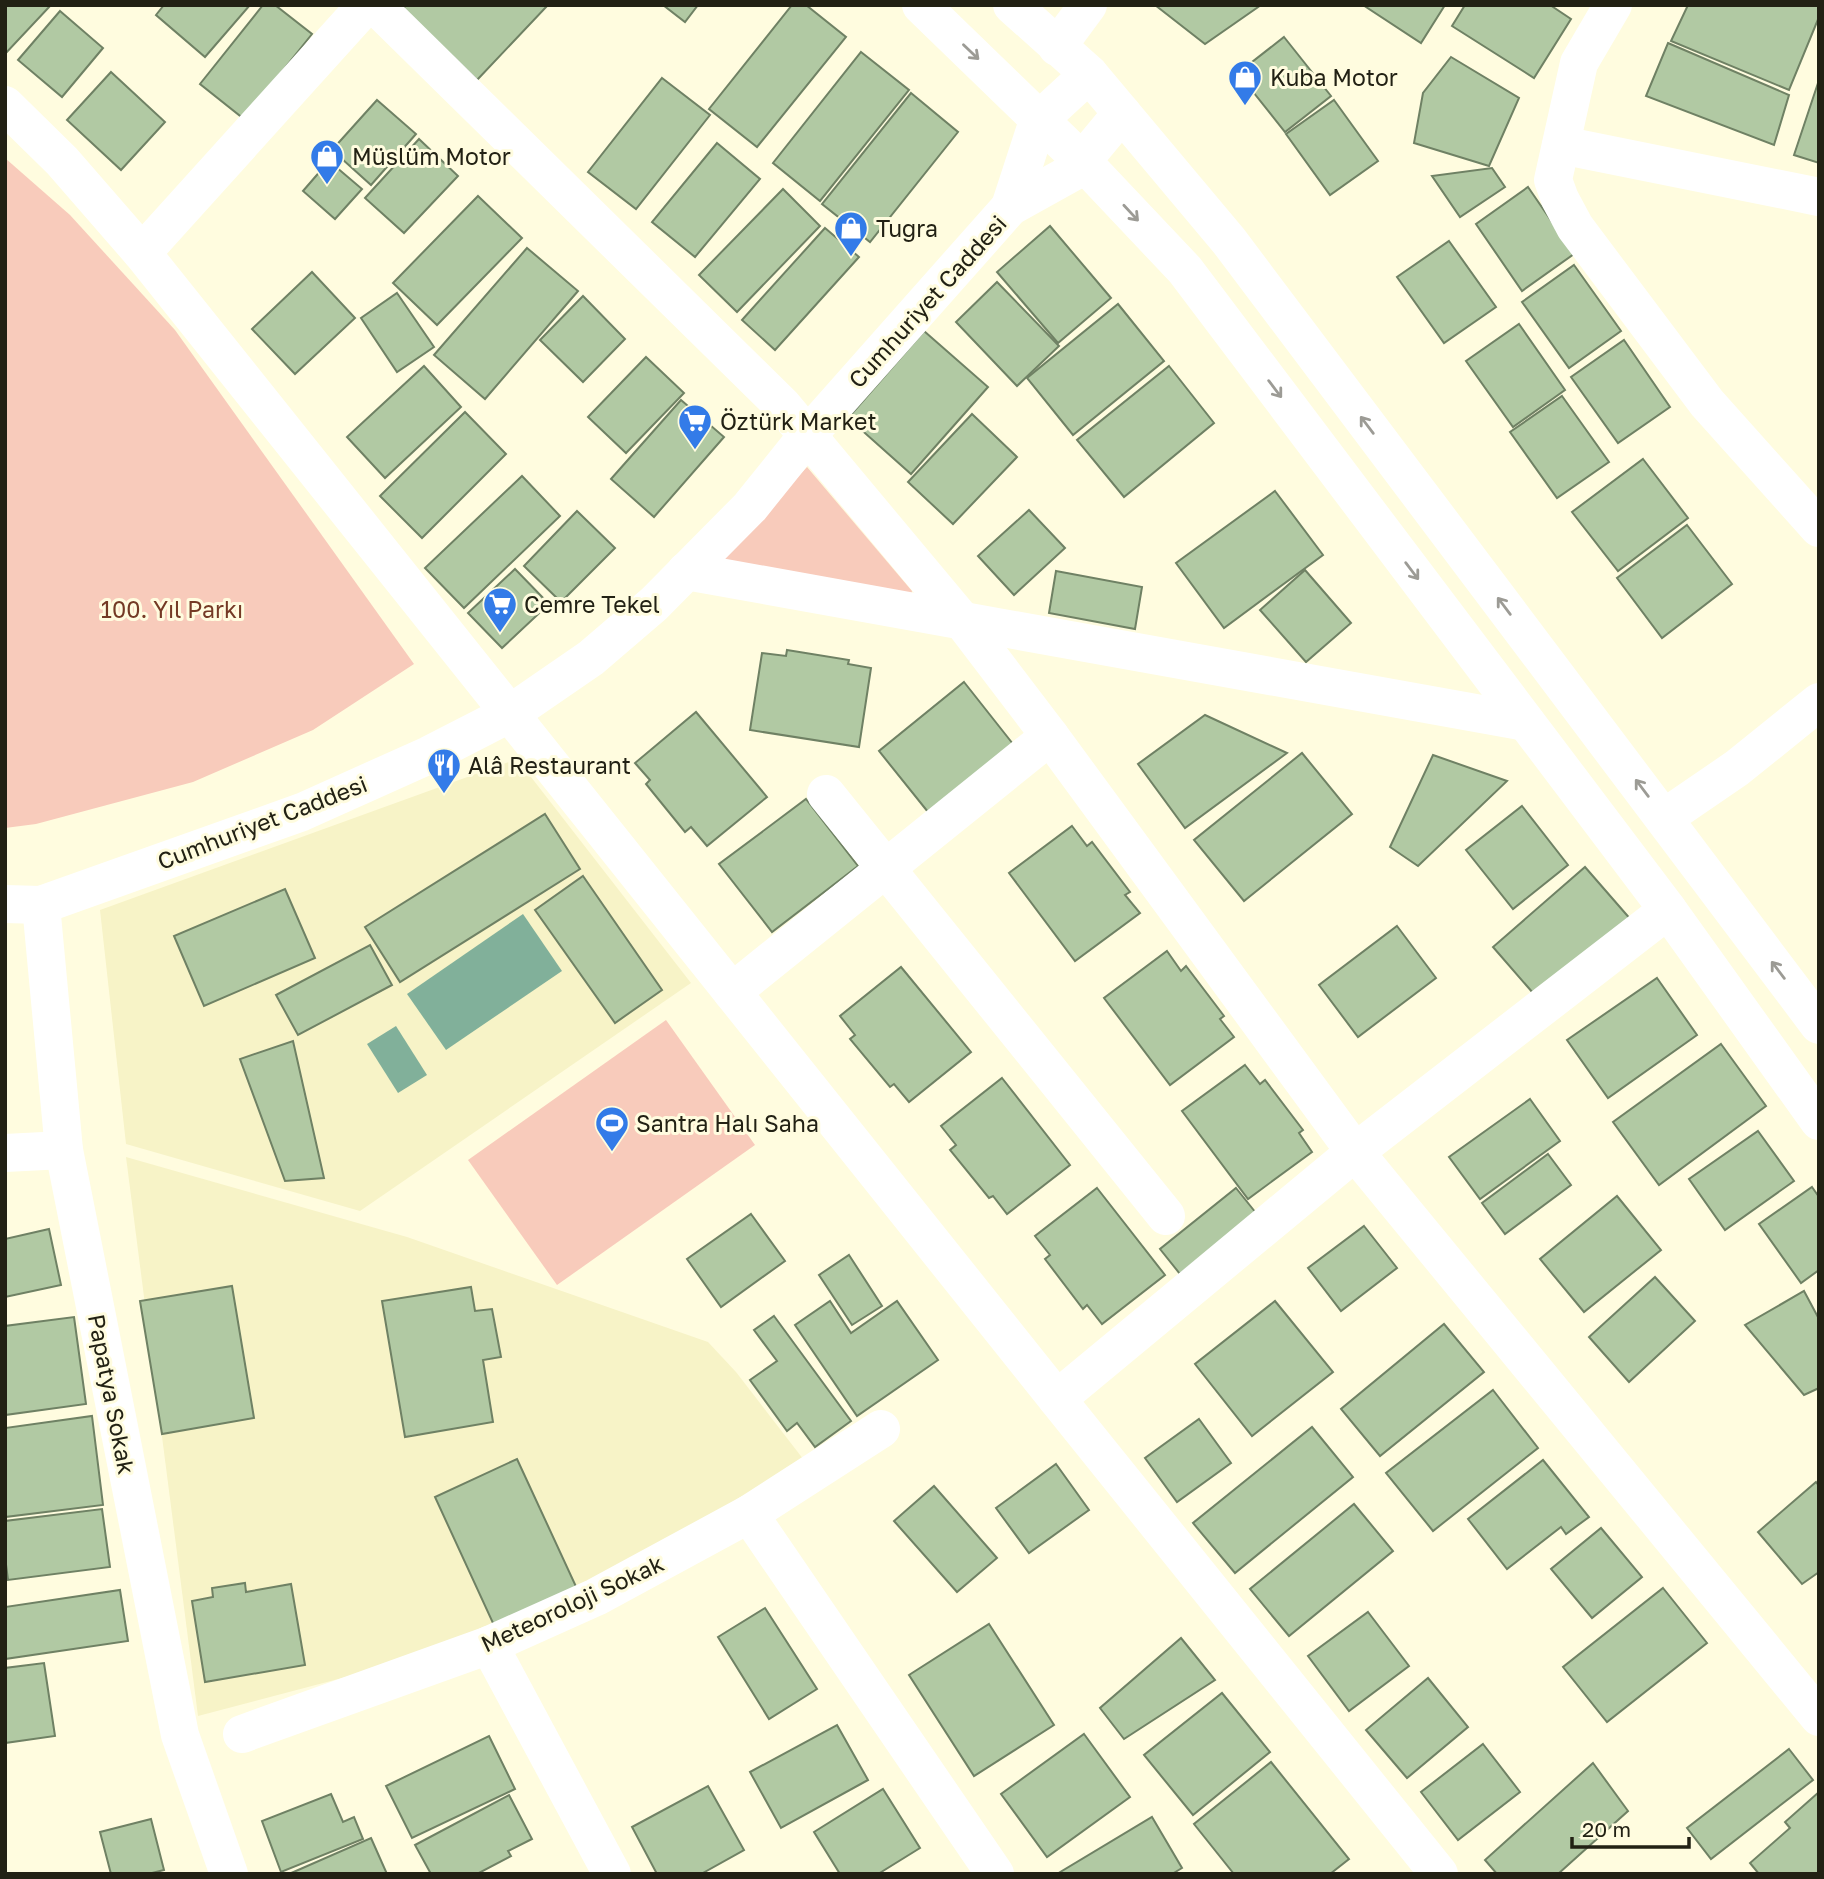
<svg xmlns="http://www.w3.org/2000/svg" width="1824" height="1879" font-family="'Golos Text',sans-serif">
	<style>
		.built { fill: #f7f3c7 }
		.green { fill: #f8cbbb }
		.water { fill: #81b09a }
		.building { fill: #b1c9a3; stroke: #6f8164; stroke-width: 2 }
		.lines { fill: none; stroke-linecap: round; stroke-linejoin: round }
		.minor { stroke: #fff; stroke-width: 38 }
		.oneway { stroke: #9c9b95 }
		.labels { text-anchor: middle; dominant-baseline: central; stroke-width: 6; stroke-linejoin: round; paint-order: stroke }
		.poi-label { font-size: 23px; fill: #222114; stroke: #fffcdf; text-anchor: start }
		.street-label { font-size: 23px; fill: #222114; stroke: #fffcdf }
		.park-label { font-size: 23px; fill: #743a25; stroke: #fffcdf }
	</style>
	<rect width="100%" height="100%" fill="#fffcdf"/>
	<g class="built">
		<polygon points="517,759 691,983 360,1211 126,1144 100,910"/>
		<polygon points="126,1157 407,1237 708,1342 736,1372 807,1464 490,1639 198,1716"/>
	</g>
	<g class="green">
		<polygon points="5,158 70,215 175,330 414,664 313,730 193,782 36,824 5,828"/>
		<polygon points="807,467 912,591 909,602 717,564"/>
		<polygon points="666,1020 755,1145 557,1285 468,1160"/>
	</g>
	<g class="water">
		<polygon points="523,914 562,971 446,1050 407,994"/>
		<polygon points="396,1026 427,1075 398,1093 367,1044"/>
	</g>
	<g class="building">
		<polygon points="5,5 51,5 5,54"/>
		<polygon points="164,5 250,5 205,57 156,15"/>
		<polygon points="263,5 275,5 312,34 244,119 200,84"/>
		<polygon points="406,5 548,5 477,80 403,9"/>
		<polygon points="663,5 698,5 685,22"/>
		<polygon points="792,5 806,5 846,37 757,147 709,109"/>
		<polygon points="1155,5 1261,5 1205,44"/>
		<polygon points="1363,5 1445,5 1421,43"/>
		<polygon points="1465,5 1550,5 1571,19 1534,78 1452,26"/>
		<polygon points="1688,5 1819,5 1819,17 1789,90 1671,41"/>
		<polygon points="60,11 103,48 62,97 18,60"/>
		<polygon points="1284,37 1331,96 1285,132 1238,73"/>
		<polygon points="1668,43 1789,95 1774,145 1646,96"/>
		<polygon points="861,52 909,90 820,201 773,163"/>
		<polygon points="1451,57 1519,98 1489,166 1414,143 1423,93"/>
		<polygon points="111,72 165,122 121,170 67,120"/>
		<polygon points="662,78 710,115 636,209 588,172"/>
		<polygon points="1819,80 1819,163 1794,155"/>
		<polygon points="911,93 958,132 870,242 822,204"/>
		<polygon points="377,100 416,134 371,185 332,150"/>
		<polygon points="1334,100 1378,161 1330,195 1286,134"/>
		<polygon points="419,139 458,176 404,233 365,198"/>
		<polygon points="717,143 760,179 695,257 652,222"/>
		<polygon points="329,161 362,189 335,219 303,191"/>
		<polygon points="1492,168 1505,187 1460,217 1432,176"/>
		<polygon points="1528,187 1574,254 1522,291 1476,224"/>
		<polygon points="783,189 820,226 737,312 699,275"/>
		<polygon points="478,196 522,238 437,325 393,283"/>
		<polygon points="1050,226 1111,298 1058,343 997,272"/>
		<polygon points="825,228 859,257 775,350 742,320"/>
		<polygon points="1449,241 1496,307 1444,343 1397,277"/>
		<polygon points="527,248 578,291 485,399 434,355"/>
		<polygon points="1574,265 1621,331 1569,368 1522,302"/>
		<polygon points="312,272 355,318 295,374 252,329"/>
		<polygon points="997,282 1059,346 1017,386 956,322"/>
		<polygon points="397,293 434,347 397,372 361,318"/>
		<polygon points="583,296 625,339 583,382 540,340"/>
		<polygon points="1118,304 1164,361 1073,435 1027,378"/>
		<polygon points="1519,324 1565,390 1513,427 1466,361"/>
		<polygon points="924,331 988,387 911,474 848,418"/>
		<polygon points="1624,340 1670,407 1618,443 1571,377"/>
		<polygon points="646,357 684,393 626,453 588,417"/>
		<polygon points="424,366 461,407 385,478 347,437"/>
		<polygon points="1169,366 1214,423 1124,497 1077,440"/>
		<polygon points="1562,396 1609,462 1557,498 1510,432"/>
		<polygon points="681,400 724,437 654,517 611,479"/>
		<polygon points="465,412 506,454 422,538 380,496"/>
		<polygon points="972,414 1017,457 953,524 908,482"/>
		<polygon points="1643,459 1688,518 1618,571 1572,512"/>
		<polygon points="522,476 560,516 464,608 425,568"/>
		<polygon points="1275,491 1323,555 1224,628 1176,563"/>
		<polygon points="1029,510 1065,548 1014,595 978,556"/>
		<polygon points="577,511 615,548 561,602 524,566"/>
		<polygon points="1687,525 1732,584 1662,638 1617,578"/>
		<polygon points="515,569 549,604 502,648 468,613"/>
		<polygon points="1305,570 1351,623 1306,662 1260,610"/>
		<polygon points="1056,571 1142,587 1135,629 1049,613"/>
		<polygon points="787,650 849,660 848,664 871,668 859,747 750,730 762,653 786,656"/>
		<polygon points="964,682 1013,744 928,812 879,751"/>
		<polygon points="696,712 767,797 707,846 691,827 685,832 646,784 650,780 635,763"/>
		<polygon points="1205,715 1287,753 1185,828 1138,764"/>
		<polygon points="1302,753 1352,814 1244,901 1194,840"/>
		<polygon points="1433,755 1507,781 1418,866 1390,847"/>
		<polygon points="806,799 858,866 772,932 719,864"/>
		<polygon points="1522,806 1568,865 1513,909 1466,850"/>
		<polygon points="545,814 580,869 400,982 365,927"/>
		<polygon points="1072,826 1087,846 1092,842 1130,892 1125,895 1140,913 1075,961 1009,873"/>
		<polygon points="1585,867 1632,921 1540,1001 1493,947"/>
		<polygon points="583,876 662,990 615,1023 535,910"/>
		<polygon points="285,889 315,958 204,1006 174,936"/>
		<polygon points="1397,926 1436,978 1358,1037 1319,985"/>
		<polygon points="370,945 392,985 298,1035 276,995"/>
		<polygon points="1167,951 1181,971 1186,966 1224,1016 1220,1019 1234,1037 1170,1085 1104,998"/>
		<polygon points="901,967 971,1052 909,1102 894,1084 890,1087 850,1039 855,1035 840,1016"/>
		<polygon points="1657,978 1697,1035 1608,1098 1567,1040"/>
		<polygon points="293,1041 324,1178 285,1181 240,1059"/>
		<polygon points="1721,1044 1766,1106 1659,1185 1613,1122"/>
		<polygon points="1245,1065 1260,1084 1265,1080 1303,1130 1299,1133 1312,1152 1248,1199 1182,1111"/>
		<polygon points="1002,1078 1070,1165 1007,1214 993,1196 989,1198 950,1150 956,1145 941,1126"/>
		<polygon points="1530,1099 1560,1141 1480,1199 1449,1157"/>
		<polygon points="1758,1131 1794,1181 1725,1230 1689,1179"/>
		<polygon points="1548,1154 1571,1185 1505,1234 1482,1203"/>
		<polygon points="1812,1187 1819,1197 1819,1270 1801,1283 1759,1224"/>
		<polygon points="1097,1188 1165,1275 1102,1324 1087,1305 1083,1309 1045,1259 1050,1255 1035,1236"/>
		<polygon points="1236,1188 1256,1213 1180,1274 1160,1249"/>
		<polygon points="1617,1196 1661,1250 1584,1312 1540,1259"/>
		<polygon points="751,1214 785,1261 721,1307 687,1259"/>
		<polygon points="1364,1226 1397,1268 1341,1311 1308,1268"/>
		<polygon points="49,1229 61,1285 5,1297 5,1239"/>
		<polygon points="849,1255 882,1306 852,1325 819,1275"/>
		<polygon points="1655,1277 1695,1321 1629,1382 1589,1337"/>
		<polygon points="232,1286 254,1418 162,1434 140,1301"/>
		<polygon points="471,1287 475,1311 492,1309 501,1357 483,1360 493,1422 405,1437 382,1301"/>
		<polygon points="1804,1291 1819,1319 1819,1388 1804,1395 1745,1325"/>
		<polygon points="830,1301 851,1333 897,1301 938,1360 857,1416 795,1325"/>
		<polygon points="1275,1301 1333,1372 1252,1436 1195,1364"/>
		<polygon points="774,1316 851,1421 815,1447 797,1423 787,1431 750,1380 777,1361 754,1330"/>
		<polygon points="74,1317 86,1404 5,1415 5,1326"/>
		<polygon points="1444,1324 1484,1372 1380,1456 1341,1409"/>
		<polygon points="1493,1390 1538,1448 1433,1531 1386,1473"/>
		<polygon points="92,1416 103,1505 5,1517 5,1428"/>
		<polygon points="1199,1419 1231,1463 1177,1502 1145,1458"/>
		<polygon points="1312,1427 1353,1477 1235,1573 1193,1523"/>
		<polygon points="517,1459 579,1593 498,1634 435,1497"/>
		<polygon points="1543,1460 1589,1517 1566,1534 1561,1527 1507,1569 1468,1519"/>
		<polygon points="1056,1464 1089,1510 1029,1553 996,1508"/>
		<polygon points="1816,1482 1819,1486 1819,1572 1802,1584 1758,1532"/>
		<polygon points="934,1486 997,1558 957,1592 894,1521"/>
		<polygon points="1354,1504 1393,1551 1289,1636 1250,1589"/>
		<polygon points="102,1509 110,1567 8,1580 5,1557 5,1521"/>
		<polygon points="1601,1528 1642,1577 1592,1618 1551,1569"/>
		<polygon points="245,1583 246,1592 291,1584 305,1665 205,1682 192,1601 213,1597 212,1588"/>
		<polygon points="1663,1588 1707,1643 1607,1722 1563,1667"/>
		<polygon points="120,1590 128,1641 5,1659 5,1607"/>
		<polygon points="765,1608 817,1689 769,1719 718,1637"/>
		<polygon points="1368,1612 1409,1666 1349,1711 1308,1656"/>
		<polygon points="989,1624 1054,1725 974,1776 909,1675"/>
		<polygon points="1181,1638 1215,1680 1124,1739 1100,1708"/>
		<polygon points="44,1663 55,1736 5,1743 5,1668"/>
		<polygon points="1428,1678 1468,1727 1407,1778 1366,1730"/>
		<polygon points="1222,1693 1270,1752 1193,1815 1144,1755"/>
		<polygon points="837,1725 868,1780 781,1828 750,1772"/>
		<polygon points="1084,1734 1130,1797 1047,1857 1001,1794"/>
		<polygon points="489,1736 515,1789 412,1838 386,1786"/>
		<polygon points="1483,1744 1520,1792 1458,1840 1421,1792"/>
		<polygon points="1789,1749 1813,1780 1711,1859 1687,1828"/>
		<polygon points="1271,1762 1349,1859 1330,1874 1234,1874 1194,1824"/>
		<polygon points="1593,1763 1628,1811 1558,1874 1497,1874 1485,1860"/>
		<polygon points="708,1786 744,1850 701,1874 657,1874 632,1827"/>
		<polygon points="883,1789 920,1848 878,1874 840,1874 814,1832"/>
		<polygon points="1819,1792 1819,1874 1759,1874 1750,1863 1790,1828 1785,1822"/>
		<polygon points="331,1794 343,1822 354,1817 363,1839 281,1872 262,1821"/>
		<polygon points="509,1795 532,1839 508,1851 511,1856 477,1874 431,1874 415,1845"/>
		<polygon points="1152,1817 1182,1868 1172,1874 1057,1874"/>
		<polygon points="151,1819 164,1870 148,1874 111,1874 100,1832"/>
		<polygon points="371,1838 387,1874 289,1874"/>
	</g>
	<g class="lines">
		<g class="minor">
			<polyline points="375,5 782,405 964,623 1050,736 1355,1152 1819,1717"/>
			<polyline points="921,5 1082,161 1185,270 1668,910 1819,1121"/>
			<polyline points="1012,5 1089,74 1229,241 1819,1025"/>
			<polyline points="1613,5 1579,63 1553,180 1560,199 1575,227 1707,403 1819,528"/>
			<polyline points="1057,47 1088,5"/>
			<polyline points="5,105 62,161 142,253 1057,1399 1439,1874"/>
			<polyline points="1561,145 1819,197"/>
			<polyline points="1010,207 1038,121 1089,74"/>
			<polyline points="142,253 366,5"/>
			<polyline points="686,571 1526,722"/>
			<polyline points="826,794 1166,1216"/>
			<polyline points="1664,818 1737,768 1819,702"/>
			<polyline points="5,904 41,905 302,812 429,755 511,713 591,658 654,604 750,507 807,436 1010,207 1073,172 1122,113"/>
			<polyline points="41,905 64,1150 180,1735 229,1874"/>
			<polyline points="732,992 1050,736"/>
			<polyline points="5,1153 64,1150"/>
			<polyline points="1057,1399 1355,1152 1668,910"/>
			<polyline points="749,1514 995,1874"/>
			<polyline points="489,1645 612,1874"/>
			<polyline points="242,1734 489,1645 596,1597 749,1514 881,1429"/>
		</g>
	</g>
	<defs><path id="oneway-shaft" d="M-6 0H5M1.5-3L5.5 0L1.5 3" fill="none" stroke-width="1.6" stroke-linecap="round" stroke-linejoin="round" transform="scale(1.75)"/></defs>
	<g class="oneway">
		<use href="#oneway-shaft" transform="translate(971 52) rotate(44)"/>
		<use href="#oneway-shaft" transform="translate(1131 213) rotate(47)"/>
		<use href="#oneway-shaft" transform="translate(1275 389) rotate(53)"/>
		<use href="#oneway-shaft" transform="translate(1367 425) rotate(-127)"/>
		<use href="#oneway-shaft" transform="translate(1412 571) rotate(53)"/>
		<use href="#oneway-shaft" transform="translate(1504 606) rotate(-127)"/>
		<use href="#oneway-shaft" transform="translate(1642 788) rotate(-127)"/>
		<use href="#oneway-shaft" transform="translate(1778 970) rotate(-127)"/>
	</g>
	<defs>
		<g id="shop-pin" transform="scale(1.75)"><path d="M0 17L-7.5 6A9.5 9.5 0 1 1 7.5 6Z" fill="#337be8" stroke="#fffcdf"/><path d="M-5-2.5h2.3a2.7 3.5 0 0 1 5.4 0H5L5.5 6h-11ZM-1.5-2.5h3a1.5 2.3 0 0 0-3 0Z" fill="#fff"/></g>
		<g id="supermarket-pin" transform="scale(1.75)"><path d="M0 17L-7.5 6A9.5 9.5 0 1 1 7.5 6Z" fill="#337be8" stroke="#fffcdf"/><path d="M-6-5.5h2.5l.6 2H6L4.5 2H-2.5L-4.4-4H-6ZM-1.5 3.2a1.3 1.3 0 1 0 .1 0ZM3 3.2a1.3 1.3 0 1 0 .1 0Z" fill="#fff"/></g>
		<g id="restaurant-pin" transform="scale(1.75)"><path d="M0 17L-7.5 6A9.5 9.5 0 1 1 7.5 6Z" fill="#337be8" stroke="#fffcdf"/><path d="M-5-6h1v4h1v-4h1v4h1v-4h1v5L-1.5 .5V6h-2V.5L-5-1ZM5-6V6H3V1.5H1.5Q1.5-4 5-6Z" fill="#fff"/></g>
		<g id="stadium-pin" transform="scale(1.75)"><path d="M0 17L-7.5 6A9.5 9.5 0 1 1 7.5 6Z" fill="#337be8" stroke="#fffcdf"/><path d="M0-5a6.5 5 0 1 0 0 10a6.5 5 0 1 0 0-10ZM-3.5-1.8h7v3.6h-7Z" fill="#fff"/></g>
	</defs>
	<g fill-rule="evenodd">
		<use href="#shop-pin" x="1245" y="77"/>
		<use href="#shop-pin" x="327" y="156"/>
		<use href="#shop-pin" x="851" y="228"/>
		<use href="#supermarket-pin" x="695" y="421"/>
		<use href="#supermarket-pin" x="500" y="604"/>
		<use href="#restaurant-pin" x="444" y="765"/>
		<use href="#stadium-pin" x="612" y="1123"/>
	</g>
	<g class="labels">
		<g class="poi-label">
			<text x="1270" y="77">Kuba Motor</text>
			<text x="352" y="156">Müslüm Motor</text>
			<text x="876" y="228">Tuğra</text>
			<text x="720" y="421">Öztürk Market</text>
			<text x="524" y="604">Cemre Tekel</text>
			<text x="468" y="765">Alâ Restaurant</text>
			<text x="636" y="1123">Santra Halı Saha</text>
		</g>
		<g class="street-label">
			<text transform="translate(927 301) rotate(-48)">Cumhuriyet Caddesi</text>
			<text transform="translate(262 822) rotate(-21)">Cumhuriyet Caddesi</text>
			<text transform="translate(112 1394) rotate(79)">Papatya Sokak</text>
			<text transform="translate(572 1603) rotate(-25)">Meteoroloji Sokak</text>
		</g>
		<g class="park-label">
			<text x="172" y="609">100. Yıl Parkı</text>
		</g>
	</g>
	<rect width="1824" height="1879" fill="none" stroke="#222114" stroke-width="14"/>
	<path d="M1572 1837v10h117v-10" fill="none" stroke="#222114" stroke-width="3.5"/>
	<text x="1582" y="1837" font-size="21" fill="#222114" stroke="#fffcdf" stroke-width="5" paint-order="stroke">20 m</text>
</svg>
